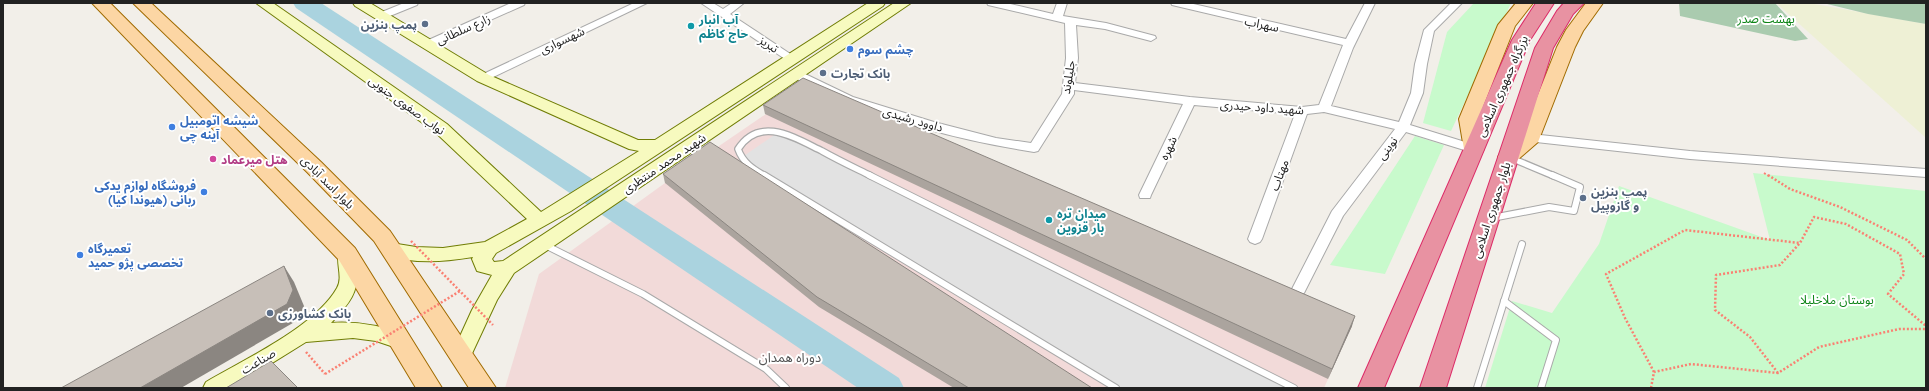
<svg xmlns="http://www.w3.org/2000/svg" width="1929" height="391" font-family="Quicksand,'Noto Sans Arabic',sans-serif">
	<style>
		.commercial { fill: #f2dad9 }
		.farmland { fill: #eef0d5 }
		.cemetery { fill: #aacbaf }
		.park { fill: #c8facc }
		.parking { fill: #e2e2e2 }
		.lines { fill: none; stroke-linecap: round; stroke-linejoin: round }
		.river { fill: #aad3df; fill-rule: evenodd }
		.lane-far1-casing { stroke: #a9a9a9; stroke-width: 8 }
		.lane-casing { stroke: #a9a9a9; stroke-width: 8 }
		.street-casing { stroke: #a9a9a9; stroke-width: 2 }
		.secondary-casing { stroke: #707d05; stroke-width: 2 }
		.primary-casing { stroke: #a06b00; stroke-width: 2 }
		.highway-casing { stroke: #dc2a67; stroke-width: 2 }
		.path-far1 { stroke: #fa8072; stroke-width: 2; stroke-dasharray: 2 2; stroke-linecap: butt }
		.path { stroke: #fa8072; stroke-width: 2.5; stroke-dasharray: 2 2; stroke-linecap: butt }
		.lane-far1 { stroke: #fff; stroke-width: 5.5 }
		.lane { stroke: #fff; stroke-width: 6 }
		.street { fill: #fff; fill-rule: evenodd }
		.secondary { fill: #f7fabf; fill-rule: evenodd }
		.primary { fill: #fcd6a4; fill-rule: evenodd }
		.highway { fill: #e892a2; fill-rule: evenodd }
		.path-bridge { stroke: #fa8072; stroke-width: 2.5; stroke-dasharray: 2 2; stroke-linecap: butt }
		.wall { fill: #aba49e }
		.shaded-wall { fill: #8b8681 }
		.building { fill: #c7bfb8; stroke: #8b8681 }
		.service-dot { fill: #5c6f8a; stroke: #fff; stroke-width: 1.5 }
		.culture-dot { fill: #0f9aa8; stroke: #fff; stroke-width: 1.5 }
		.shop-dot { fill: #3f7fe0; stroke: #fff; stroke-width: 1.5 }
		.hotel-dot { fill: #d1479c; stroke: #fff; stroke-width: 1.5 }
		.labels { text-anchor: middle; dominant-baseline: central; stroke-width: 4; stroke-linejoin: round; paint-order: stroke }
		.park-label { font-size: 12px; fill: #0c8416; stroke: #fff }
		.culture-label { font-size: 12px; font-weight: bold; fill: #0d838f; stroke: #fff; text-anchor: start }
		.service-label { font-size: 12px; font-weight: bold; fill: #4e5e75; stroke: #fff; text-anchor: start }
		.street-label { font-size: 12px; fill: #222; stroke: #fff }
		.shop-label { font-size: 12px; font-weight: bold; fill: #366cbe; stroke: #fff; text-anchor: start }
		.hotel-label { font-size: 12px; font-weight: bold; fill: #b23c85; stroke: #fff; text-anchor: start }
		.neighbourhood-label { font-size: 13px; fill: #555; stroke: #fff }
	</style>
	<rect width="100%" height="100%" fill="#f2efe9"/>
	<polygon class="commercial" points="804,88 1352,326 1324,388 505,388 539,274 665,183"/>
	<polygon class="farmland" points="1776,3 1809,3 1926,24 1926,138"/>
	<g class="cemetery">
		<polygon points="1679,3 1775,3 1808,39 1795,41 1680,16"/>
		<polygon points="1823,3 1926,3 1926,24 1868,14"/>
	</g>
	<g class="park">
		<polygon points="1474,3 1511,3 1451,131 1423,123 1447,32"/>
		<polygon points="1415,136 1444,145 1385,274 1330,265"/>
		<polygon points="1753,173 1926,191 1926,388 1485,388 1512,301 1552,313 1599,244 1619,186 1770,240"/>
	</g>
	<polygon class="parking" points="780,131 1294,388 1116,388 741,158"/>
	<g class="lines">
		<polygon class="river" points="293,3 321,3 899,378 904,388 858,388 296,8"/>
		<g class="lane-far1-casing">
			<g id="lane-far1">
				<polyline points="1511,158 1554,176"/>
				<path d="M 765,176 C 753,169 743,163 738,149 C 760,115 795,138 822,151 C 838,160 855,168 871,176"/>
			</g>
		</g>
		<g class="lane-casing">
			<g id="lane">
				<polyline points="764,175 1116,388"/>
				<polyline points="869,175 1294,388"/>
				<polyline points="1492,218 1549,207 1574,211 1580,187 1552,175"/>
				<polyline points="545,245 643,294 766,369 786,388"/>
				<polyline points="1504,301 1556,340 1541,388"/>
				<polyline points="1477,388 1522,244"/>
			</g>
		</g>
		<g class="street-casing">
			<g id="street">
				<polygon points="404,3 418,3 417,5 385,18 381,19 376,16 377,14"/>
				<polygon points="511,3 525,3 524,5 432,46 428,47 423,44 424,42"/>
				<polygon points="634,3 647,3 487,80 483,81 477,78 479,76"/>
				<polygon points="701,3 713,3 723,9 732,3 744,3 730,14 798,59 792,62 788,61"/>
				<path d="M 987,3 L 1006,3 L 1053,14 L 1057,3 L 1067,3 L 1063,16 L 1106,23 L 1155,36 L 1156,38 L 1151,41 L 1105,29 L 1076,25 L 1078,58 L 1075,83 L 1190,97 L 1302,107 L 1319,105 L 1343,45 L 1172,5 L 1171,3 L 1189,3 L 1346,39 L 1365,3 L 1375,3 L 1353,48 L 1331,106 L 1399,122 L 1411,93 L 1415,64 L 1424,30 L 1451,3 L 1462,3 L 1434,31 L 1427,64 L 1423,93 L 1410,125 L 1478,146 L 1480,149 L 1478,152 L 1474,153 L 1406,132 L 1343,216 L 1304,293 L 1299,294 L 1294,293 L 1292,289 L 1332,211 L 1395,129 L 1324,112 L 1307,114 L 1262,239 L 1260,242 L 1255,244 L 1250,242 L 1248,239 L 1295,114 L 1194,105 L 1151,195 L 1150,198 L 1140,198 L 1139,195 L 1183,104 L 1074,90 L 1074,94 L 1038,151 L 1034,152 C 964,141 879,120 815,87 C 808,84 796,80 791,74 L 793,72 L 801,72 L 853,97 L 934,122 L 996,138 L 1031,143 L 1062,94 L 1066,58 L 1065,23 L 988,5 Z"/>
				<polygon points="1531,134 1690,151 1926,169 1926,177 1690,159 1527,141 1525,138 1527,135"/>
			</g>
		</g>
		<g class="secondary-casing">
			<g id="secondary">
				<path d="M 256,3 L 273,3 L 447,124 L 541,212 L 639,151 L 629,149 L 477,81 L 355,6 L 353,3 L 370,3 L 489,75 L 638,140 L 655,140 L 868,3 L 885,3 L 883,6 L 571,211 L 496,253 L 492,259 L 494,262 L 503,261 L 894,3 L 911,3 L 514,273 L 497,300 L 468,362 L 461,364 L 454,362 L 451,356 L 472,310 L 492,275 L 477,271 L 472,259 L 473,257 C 443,262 414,264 384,255 L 381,250 L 384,245 L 391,243 L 416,247 L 443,248 L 485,242 L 527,219 L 435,132 Z"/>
				<path d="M 347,247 L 354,249 C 357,254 357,259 357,264 C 360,292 349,304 331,323 C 358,321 382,326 407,335 L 410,341 L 407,347 L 400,349 L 376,341 L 353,338 L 306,342 L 232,388 L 203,388 L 206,382 C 245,359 315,327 337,288 C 344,276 334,261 340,249 Z"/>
			</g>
		</g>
		<g class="primary-casing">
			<g id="primary">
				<polygon points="92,3 110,3 355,248 442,388 416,388 339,260"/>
				<polygon points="133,3 151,3 321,162 390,231 496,388 469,388 374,241 307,172"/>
				<polygon points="1516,3 1533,3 1515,26 1484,104 1479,119 1484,149 1481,154 1474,155 1467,154 1464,149 1459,119 1498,25"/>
				<polygon points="1586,3 1603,3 1583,31 1575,47 1538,142 1515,162 1508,164 1501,162 1498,157 1501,152 1522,135 1557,47 1566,30"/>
			</g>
		</g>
		<g class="highway-casing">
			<g id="highway">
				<polygon points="1536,3 1554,3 1530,40 1384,388 1358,388 1512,40"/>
				<polygon points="1564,3 1584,3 1573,14 1553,48 1446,388 1420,388 1535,48 1557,11"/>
			</g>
		</g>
		<polyline class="path-far1" points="1764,173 1769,176"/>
		<g class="path">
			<polyline points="1768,175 1790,189 1840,207 1907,240 1926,259"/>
			<polyline points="306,352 325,374"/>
			<polyline points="1654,372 1625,318 1606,274 1685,230 1800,243"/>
			<polyline points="1778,373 1750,337 1715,310 1716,275 1780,265 1800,243 1814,217 1846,224 1900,254 1904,274 1888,294 1926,326"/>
			<polyline points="1651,388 1654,372 1691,364 1778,373 1819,347 1899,329 1926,329"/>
		</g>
		<use href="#lane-far1" class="lane-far1"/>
		<use href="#lane" class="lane"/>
		<use href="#street" class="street"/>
		<use href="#secondary" class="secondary"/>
		<use href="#primary" class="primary"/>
		<use href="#highway" class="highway"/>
		<g class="path-bridge">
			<polyline points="411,241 493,325"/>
			<polyline points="325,374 460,291"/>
		</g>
	</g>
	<g class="wall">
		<polygon points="763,105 1352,326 1328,379 765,114"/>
		<polygon points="663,174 1092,388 954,388 819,307 665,183"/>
	</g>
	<g class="shaded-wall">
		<polygon points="284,266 294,282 304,306 298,320 181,388 140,388"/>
		<polygon points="1355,316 1352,326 1328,379 1332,369"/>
	</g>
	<g class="building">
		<polygon points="803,78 1355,316 1332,369 763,105"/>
		<polygon points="710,142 1092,388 969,388 817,297 663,174"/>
		<polygon points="284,266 293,290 287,304 140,388 61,388"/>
		<polygon points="271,361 297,387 296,388 226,388"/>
	</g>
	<g class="service-dot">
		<circle cx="425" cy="24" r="4"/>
		<circle cx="823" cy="73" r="4"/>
		<circle cx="1583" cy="198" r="4"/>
		<circle cx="270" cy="313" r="4"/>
	</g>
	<g class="culture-dot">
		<circle cx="691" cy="26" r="4"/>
		<circle cx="1049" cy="220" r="4"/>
	</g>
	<g class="shop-dot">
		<circle cx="850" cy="49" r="4"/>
		<circle cx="172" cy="127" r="4"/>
		<circle cx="204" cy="192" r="4"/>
		<circle cx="80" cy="255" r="4"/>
	</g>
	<circle class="hotel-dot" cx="213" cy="159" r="4"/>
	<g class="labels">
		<g class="park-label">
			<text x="1766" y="18">بهشت صدر</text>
			<text x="1837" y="299">بوستان ملاخلیلا</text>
		</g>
		<g class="culture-label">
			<text x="699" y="19">آب انبار<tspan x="699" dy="14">حاج کاظم</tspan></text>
			<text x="1057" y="213">میدان تره<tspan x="1057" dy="14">بار قزوین</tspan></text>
		</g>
		<g class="service-label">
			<text x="417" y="24" text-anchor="end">پمپ بنزین</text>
			<text x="831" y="73">بانک تجارت</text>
			<text x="1591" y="191">پمپ بنزین<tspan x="1591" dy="14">و گازوپیل</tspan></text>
			<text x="278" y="313">بانک کشاورزی</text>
		</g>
		<g class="street-label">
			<text transform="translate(1262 24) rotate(12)">سهراب</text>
			<text transform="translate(463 29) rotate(-24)">زارع سلطانی</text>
			<text transform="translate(562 40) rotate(-25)">شهسواری</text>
			<text transform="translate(769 44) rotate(33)">تبریز</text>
			<text transform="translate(1068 77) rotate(-81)">جلیلوند</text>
			<text transform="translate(1502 86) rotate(-66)">بزرگراه جمهوری اسلامی</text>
			<text transform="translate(407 105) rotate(36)">نواب صفوی جنوبی</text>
			<text transform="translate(1262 107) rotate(4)">شهید داود حیدری</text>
			<text transform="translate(913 119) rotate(16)">داوود رشیدی</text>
			<text transform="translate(1168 148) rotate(-65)">شهره</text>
			<text transform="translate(1387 148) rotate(-53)">نوینی</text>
			<text transform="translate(664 163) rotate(-34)">شهید محمد منتظری</text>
			<text transform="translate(1279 175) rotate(-69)">مهتاب</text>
			<text transform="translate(328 182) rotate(45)">بلوار اسد آبادی</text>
			<text transform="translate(1491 210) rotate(-72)">بلوار جمهوری اسلامی</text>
			<text transform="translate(258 361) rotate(-31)">صناعت</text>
		</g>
		<g class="shop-label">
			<text x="858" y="49">چشم سوم</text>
			<text x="180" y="120">شیشه اتومبیل<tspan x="180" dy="14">آینه چی</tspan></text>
			<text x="196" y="185" text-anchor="end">فروشگاه لوازم یدکی<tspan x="196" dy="14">ربانی (هیوندا کیا)</tspan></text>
			<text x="88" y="248">تعمیرگاه<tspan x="88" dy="14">تخصصی پژو حمید</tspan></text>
		</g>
		<g class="hotel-label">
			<text x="221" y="159">هتل میرعماد</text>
		</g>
		<g class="neighbourhood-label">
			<text x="790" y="357">دوراه همدان</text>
		</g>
	</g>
	<rect width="1929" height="391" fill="none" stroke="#222222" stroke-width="8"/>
</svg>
